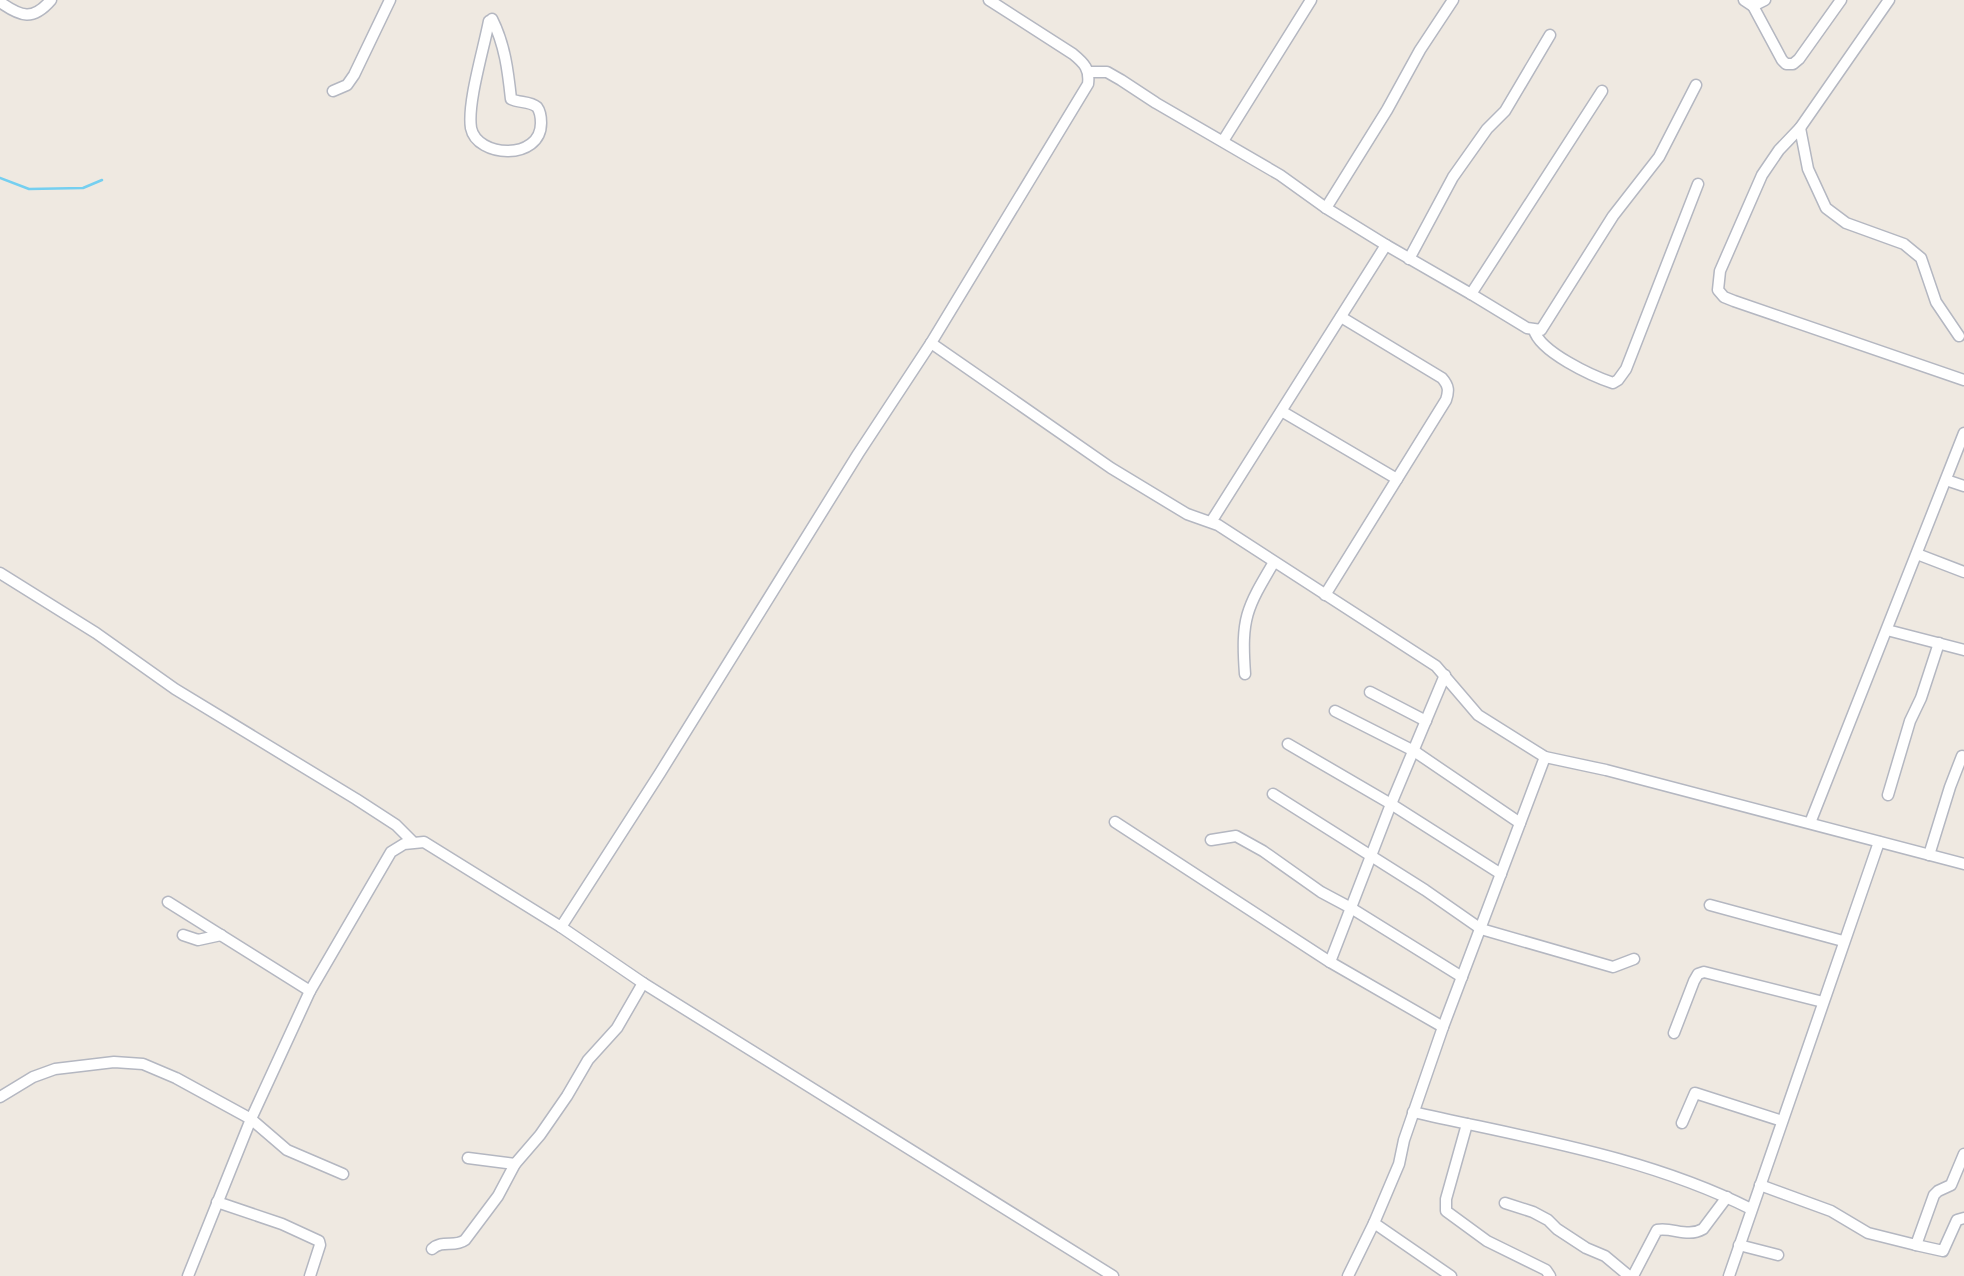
<svg xmlns="http://www.w3.org/2000/svg" width="1964" height="1276" font-family="Overpass,sans-serif">
	<style>
		.lines { fill: none; stroke-linecap: round; stroke-linejoin: round }
		.stream { stroke: #75cff0; stroke-width: 2.5 }
		.minor-casing { stroke: #b4b7c1; stroke-width: 13 }
		.minor { stroke: #fff; stroke-width: 10 }
	</style>
	<rect width="100%" height="100%" fill="#efe9e1"/>
	<g class="lines">
		<polyline class="stream" points="0,178 29,189 83,188 102,180"/>
		<g class="minor-casing">
			<g id="minor">
				<polyline points="1744,0 1753,6 1765,0"/>
				<polyline points="1889,0 1800,128 1779,150 1762,175 1720,271 1718,290 1724,297 1734,301 1964,380"/>
				<path d="M 0,2 C 21,17 33,21 51,0"/>
				<polyline points="1753,6 1782,60 1786,64 1793,64 1799,59 1841,0"/>
				<path d="M 489,21 C 484,48 467,103 471,128 C 477,158 541,161 541,123 C 541,118 540,111 537,107 C 530,101 519,103 511,99 C 508,71 505,45 492,19"/>
				<polyline points="1089,72 1107,72 1121,80 1156,103 1280,175 1326,208 1386,245 1211,522"/>
				<polyline points="333,91 347,85 354,75 390,0"/>
				<polyline points="1800,128 1808,169 1826,208 1846,223 1904,244 1921,258 1936,302 1959,336"/>
				<polyline points="1223,141 1311,0"/>
				<polyline points="1326,208 1387,110 1420,50 1453,0"/>
				<polyline points="1386,245 1471,294 1602,91"/>
				<polyline points="1409,259 1453,177 1487,129 1505,111 1550,35"/>
				<polyline points="1471,294 1527,328 1541,330 1613,216 1659,157 1696,85"/>
				<path d="M 1534,330 C 1540,352 1592,376 1613,383 L 1618,380 L 1626,369 L 1698,184"/>
				<polyline points="931,343 1111,468 1187,514 1218,525 1436,666 1478,715 1545,757 1606,770 1964,864"/>
				<polyline points="1283,412 1397,479"/>
				<polyline points="1946,480 1964,486"/>
				<polyline points="1917,554 1964,572"/>
				<polyline points="0,573 96,633 175,689 356,799 396,825 412,841"/>
				<path d="M 1325,595 L 1446,400 C 1449,391 1449,386 1442,378 L 1341,317"/>
				<polyline points="1887,630 1964,650"/>
				<path d="M 1245,674 C 1241,618 1246,609 1274,562"/>
				<polyline points="1370,692 1426,721"/>
				<polyline points="1335,711 1414,751 1520,823"/>
				<polyline points="1288,744 1391,804 1501,874"/>
				<polyline points="1273,794 1425,890 1481,929 1613,967 1634,959"/>
				<polyline points="1888,795 1910,721 1921,698 1939,643"/>
				<polyline points="1115,822 1330,962 1443,1027"/>
				<polyline points="1810,823 1964,433"/>
				<polyline points="1211,840 1236,836 1263,851 1321,892 1351,908 1462,977"/>
				<polyline points="1929,855 1950,787 1962,756"/>
				<polyline points="168,902 310,991"/>
				<polyline points="1710,905 1843,941"/>
				<polyline points="561,927 643,983 1113,1276"/>
				<polyline points="183,935 198,940 221,935"/>
				<polyline points="1330,962 1391,804 1445,675"/>
				<polyline points="1674,1033 1694,981 1698,974 1704,972 1823,1002"/>
				<polyline points="0,1097 33,1077 55,1069 114,1062 143,1064 176,1078 251,1119 287,1150 343,1174"/>
				<path d="M 1413,1112 C 1527,1138 1646,1156 1751,1209"/>
				<polyline points="1682,1123 1695,1093 1782,1121"/>
				<polyline points="1467,1124 1446,1199 1446,1211 1487,1241 1546,1270 1550,1276"/>
				<polyline points="468,1158 515,1164"/>
				<polyline points="1760,1185 1831,1211 1868,1233 1916,1245 1934,1195 1938,1191 1951,1185 1964,1154"/>
				<polyline points="217,1202 282,1224 319,1241 320,1245 310,1276"/>
				<polyline points="1505,1203 1533,1212 1548,1220 1557,1229 1586,1248 1605,1256 1629,1276"/>
				<polyline points="1374,1223 1451,1276"/>
				<polyline points="1739,1245 1778,1255"/>
				<polyline points="1916,1245 1943,1251 1957,1220 1964,1218"/>
				<path d="M 432,1249 C 443,1239 454,1248 465,1240 L 498,1196 L 515,1164 L 540,1135 L 567,1096 L 588,1060 L 617,1028 L 643,983"/>
				<path d="M 188,1276 L 251,1119 L 310,991 L 391,852 L 404,844 L 424,842 L 561,927 L 660,773 L 858,454 L 931,343 L 1088,84 C 1090,69 1084,63 1073,54 L 989,0"/>
				<polyline points="1348,1276 1374,1223 1399,1164 1404,1140 1443,1027 1545,757"/>
				<path d="M 1633,1276 L 1657,1230 C 1673,1227 1687,1238 1703,1229 L 1727,1197"/>
				<polyline points="1729,1276 1879,842"/>
			</g>
		</g>
		<use href="#minor" class="minor"/>
	</g>
</svg>
